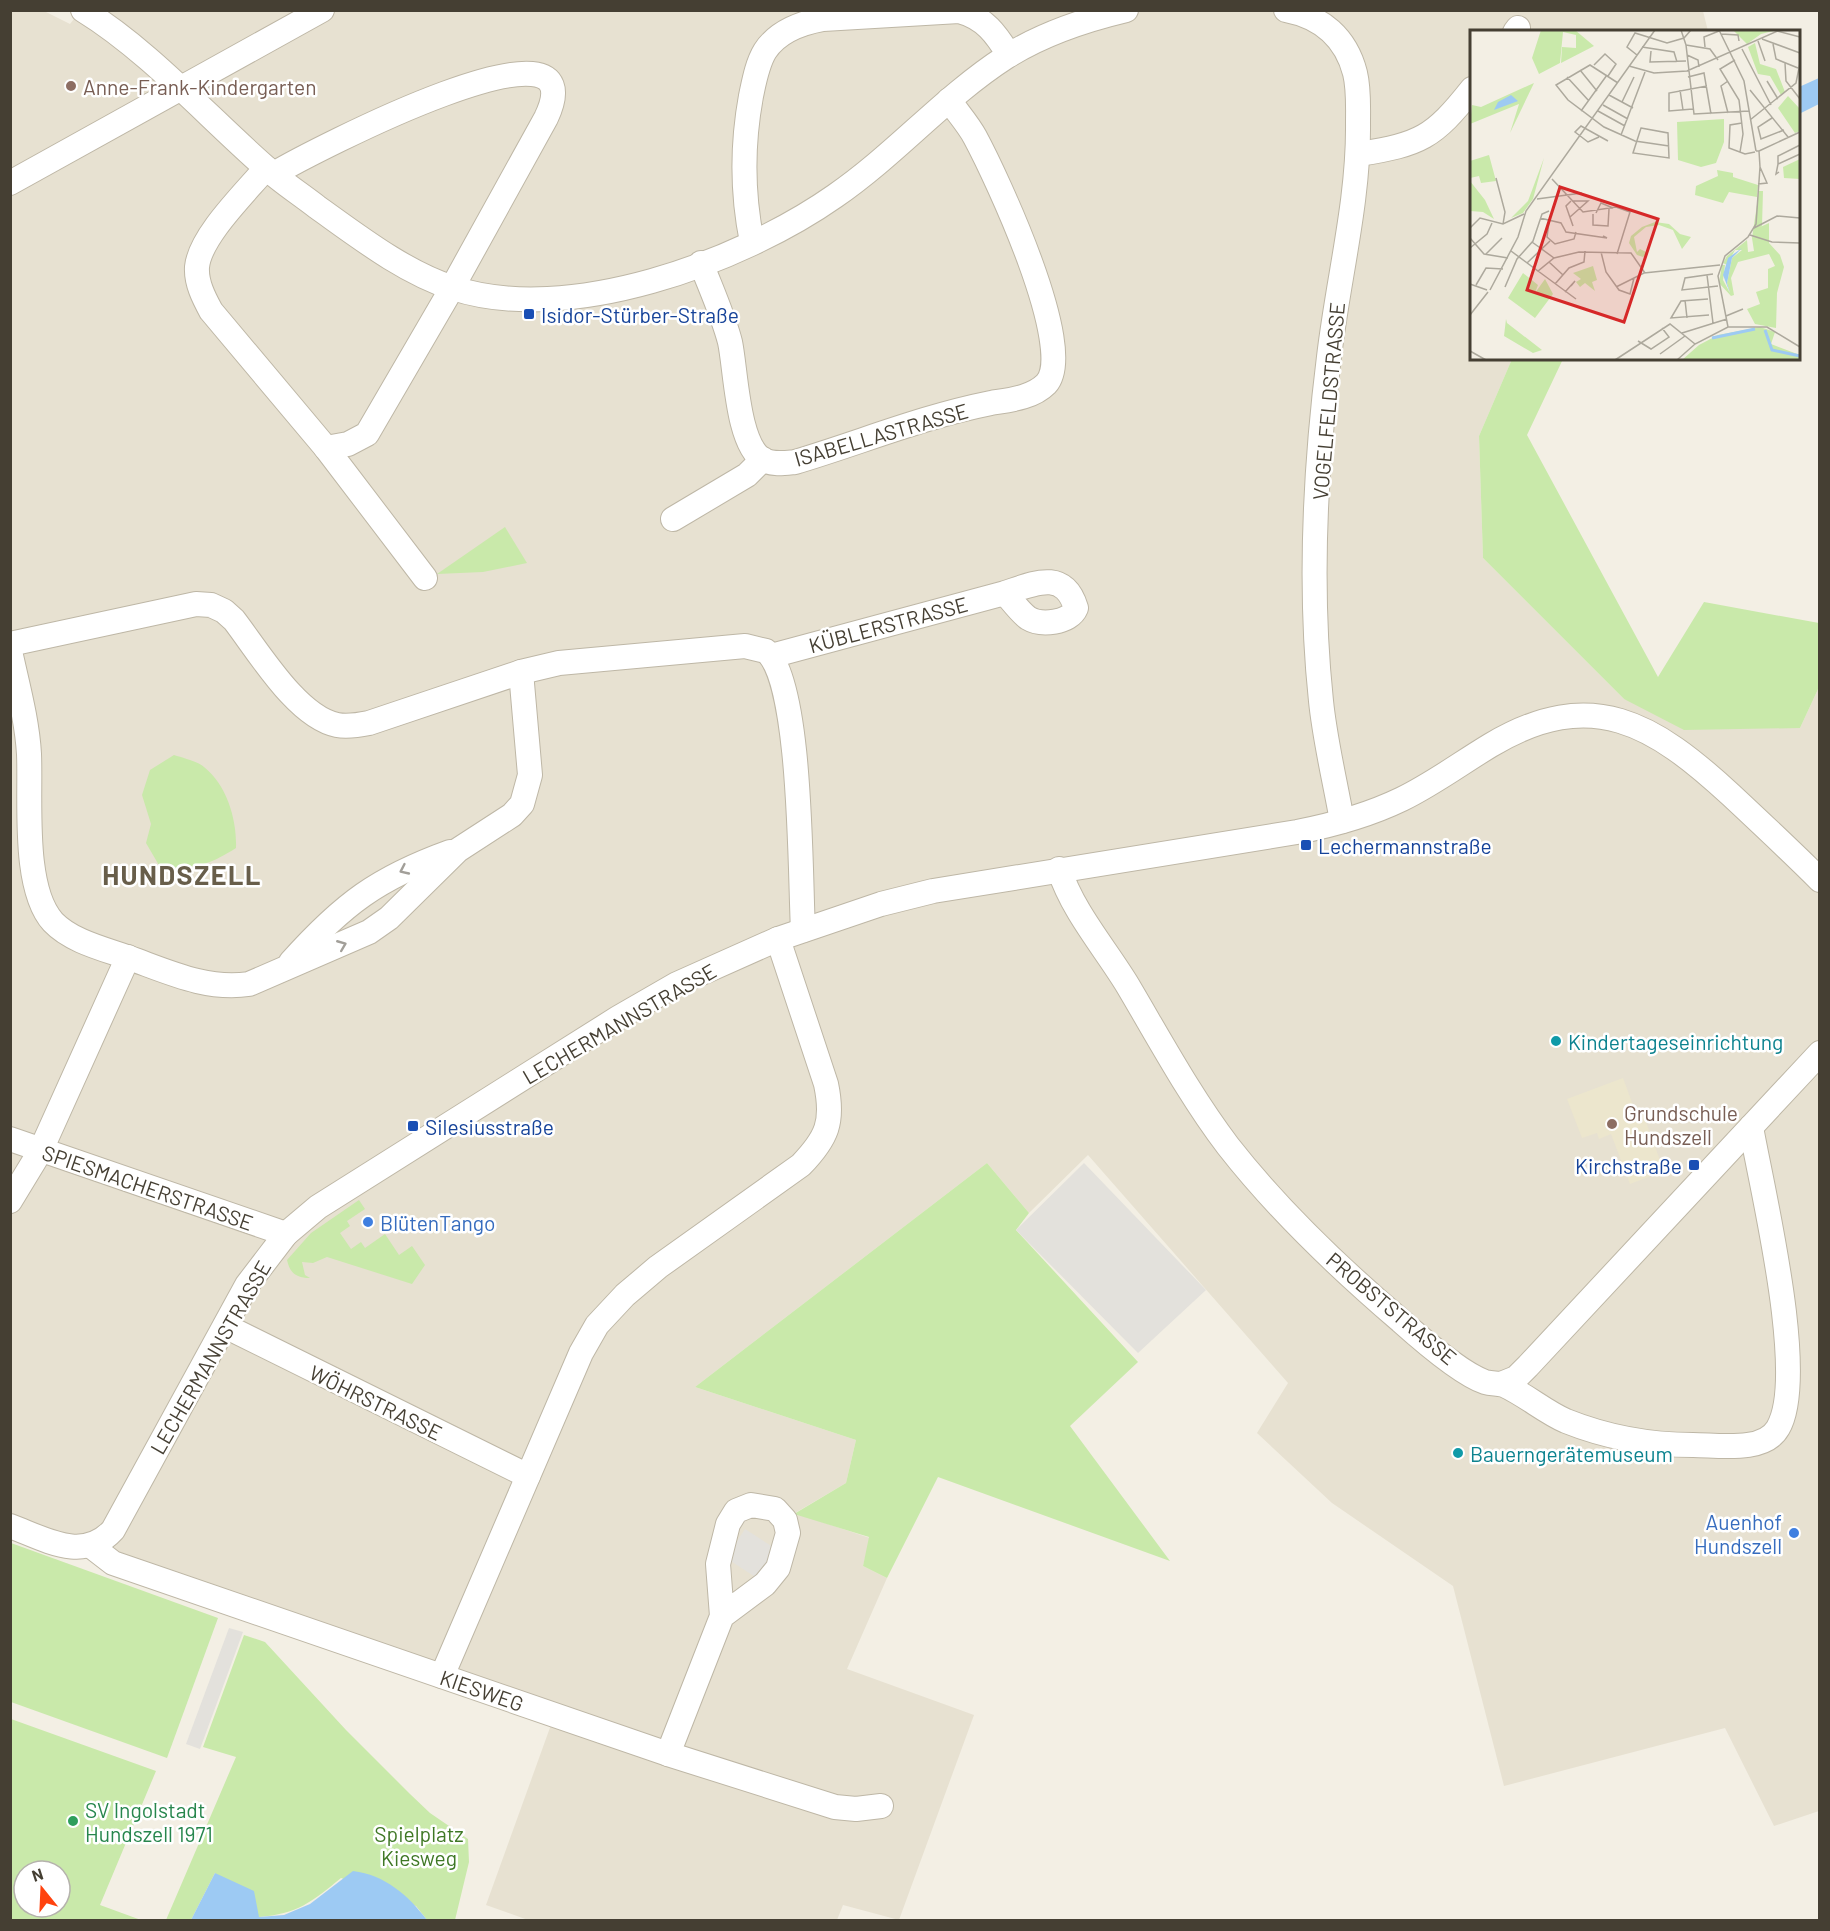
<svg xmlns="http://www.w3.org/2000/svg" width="1830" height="1931" font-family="Barlow,sans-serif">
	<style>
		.residential { fill: #e7e1d1 }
		.education { fill: #ece6cd }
		.green { fill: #c9e9aa; fill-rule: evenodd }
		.parking { fill: #e3e1dc }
		.water { fill: #9dcaf3 }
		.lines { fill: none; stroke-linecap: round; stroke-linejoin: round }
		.street-casing { stroke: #beb7a6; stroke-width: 26 }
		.street { stroke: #fff; stroke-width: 24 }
		.oneway { stroke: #a29f99 }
		.education-dot { fill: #8d6e63; stroke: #fff; stroke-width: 2 }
		.transit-dot { fill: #1a4fb4; stroke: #fff; stroke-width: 2 }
		.culture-dot { fill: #0f9aa8; stroke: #fff; stroke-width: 2 }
		.shop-dot { fill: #3f7fe0; stroke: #fff; stroke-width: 2 }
		.leisure-dot { fill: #2e9e5b; stroke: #fff; stroke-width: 2 }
		.labels { text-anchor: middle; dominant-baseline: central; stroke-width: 5; stroke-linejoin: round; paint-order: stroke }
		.education-label { font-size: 21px; fill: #785e54; stroke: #fff; text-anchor: start }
		.transit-label { font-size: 21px; fill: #164399; stroke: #fff; text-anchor: start }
		.street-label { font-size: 21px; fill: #453f33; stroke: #fff }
		.culture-label { font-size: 21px; fill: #0d838f; stroke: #fff; text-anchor: start }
		.shop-label { font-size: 21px; fill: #366cbe; stroke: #fff; text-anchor: start }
		.leisure-label { font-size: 21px; fill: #27864d; stroke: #fff; text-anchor: start }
		.park-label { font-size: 21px; fill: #3f7825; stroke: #fff }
		.district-label { font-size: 27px; font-weight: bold; letter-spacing: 1.5px; fill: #685e4a; stroke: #fff }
		.inset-river { fill: none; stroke: #9dcaf3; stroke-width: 3 }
		.inset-road { fill: none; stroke: #ada99d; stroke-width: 1.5 }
		.view { fill: #d62828; fill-opacity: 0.15; stroke: #d62828; stroke-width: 3 }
		.inset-edge { fill: none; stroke: #453f33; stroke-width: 3 }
	</style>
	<rect width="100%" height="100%" fill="#f3efe4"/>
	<polygon class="residential" points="81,10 1703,11 1708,31 1472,32 1472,358 1512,359 1479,436 1483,558 1624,699 1800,728 1819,687 1819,1811 1774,1826 1725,1728 1504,1786 1453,1586 1332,1503 1257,1433 1288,1383 1088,1155 1029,1213 987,1163 695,1387 856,1440 846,1483 795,1513 870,1538 863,1566 887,1578 847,1669 974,1715 899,1920 843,1905 837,1920 528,1920 486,1905 556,1711 11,1515 11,11 44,11 70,24"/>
	<polygon class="education" points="1623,1078 1637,1116 1643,1114 1664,1171 1630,1184 1611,1134 1599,1139 1597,1133 1582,1138 1567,1099"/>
	<g class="green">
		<polygon points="1512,359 1563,359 1527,435 1658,677 1704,602 1819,623 1819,687 1800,728 1684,730 1624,699 1483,558 1479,436"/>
		<polygon points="505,527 527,563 483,572 437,574"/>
		<path d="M 174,755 C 183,758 197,761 204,767 C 227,785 237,820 236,848 C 208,866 193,869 160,867 L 146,843 L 151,824 L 142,795 L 150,770 Z"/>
		<polygon points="987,1163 1029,1213 1016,1230 1138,1362 1070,1426 1170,1561 938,1477 887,1578 863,1566 869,1537 794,1514 846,1483 856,1440 695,1387"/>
		<path d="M 359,1200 L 365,1209 L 347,1221 L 350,1226 L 340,1233 L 351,1249 L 361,1242 L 365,1248 L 385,1234 L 399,1255 L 412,1246 L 425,1265 L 412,1284 L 327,1257 L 313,1263 L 302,1262 L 305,1275 L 310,1278 C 296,1278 290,1273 287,1260 L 311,1233 Z"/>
		<polygon points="11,1543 218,1618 167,1758 11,1702"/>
		<path d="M 244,1635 L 265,1642 L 346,1730 L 410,1794 L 430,1813 L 468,1839 L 469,1862 L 455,1920 L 427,1920 L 416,1906 L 341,1878 C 312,1902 297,1914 259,1917 L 215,1873 L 191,1920 L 166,1920 L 236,1757 L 203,1747 Z"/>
		<path d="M 11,1719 L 156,1771 L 100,1905 L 141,1920 L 11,1920 ZM 24,1871 L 60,1871 L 60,1907 L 24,1907 Z"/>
	</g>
	<g class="parking">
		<polygon points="1084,1163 1206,1290 1138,1353 1016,1230"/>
		<polygon points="745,1529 779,1551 760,1580 726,1558"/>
		<polygon points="229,1628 243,1632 200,1749 186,1744"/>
	</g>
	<g class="water">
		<polygon points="1819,78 1819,104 1799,114 1799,87"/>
		<path d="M 353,1871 C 385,1875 408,1895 427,1920 L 191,1920 L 215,1873 L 254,1891 L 259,1917 L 284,1915 L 310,1904 Z"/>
	</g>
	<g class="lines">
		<g class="street-casing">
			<g id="street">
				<path d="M 83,10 C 148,50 206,115 264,166 C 280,181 299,193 317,207 C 359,237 404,272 453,288 C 568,326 741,262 835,196 C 896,154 944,97 1006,57 C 1042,34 1084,20 1126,10"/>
				<path d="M 1286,10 C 1322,17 1346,38 1355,73 C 1359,89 1358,107 1358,123 C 1359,201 1338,279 1329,357 C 1315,469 1309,588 1321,701 C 1325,741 1335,781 1342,821"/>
				<polyline points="1515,32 1518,28"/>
				<path d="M 1359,154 C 1421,144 1433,138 1472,89"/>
				<path d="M 266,168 C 246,192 200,236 197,267 C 196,283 204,298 211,311 L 326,448 L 425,578"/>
				<path d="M 274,174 C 309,153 602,0 546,118 L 452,288 L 367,434 L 348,444 L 326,448"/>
				<polyline points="10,183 322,10"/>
				<path d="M 752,242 C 742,193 742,145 751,96 C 754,82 757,64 765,51 C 778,31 801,23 823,19 L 959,11 C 985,18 996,34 1009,55"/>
				<path d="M 701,263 C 711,289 723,315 730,342 C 736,370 737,444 763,460 C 773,465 785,463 795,462 C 862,442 921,417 991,403 C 1009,400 1032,398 1046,384 C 1078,350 996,176 975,137 C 968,124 957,112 949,100"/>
				<polyline points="673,519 747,475 763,459"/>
				<path d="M 10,644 L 196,604 L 211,605 L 224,611 L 234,620 C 258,651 297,717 337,725 C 348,727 359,725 369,723 L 521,672 L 559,663 L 745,646 L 766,651 C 802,682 800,877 803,930"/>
				<path d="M 10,651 C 17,684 27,719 29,754 C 31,798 22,888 53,922 C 73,943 109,950 135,960 C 173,974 209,990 249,984 L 369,932 L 389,918 L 458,850 L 512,815 L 522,804 L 530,775 L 521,672"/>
				<path d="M 771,656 L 1005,593 C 1012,601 1020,612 1028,618 C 1041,626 1070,623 1076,608 C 1064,569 1035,583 1005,593"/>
				<path d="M 1059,869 C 1073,912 1105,948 1128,986 C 1160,1040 1190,1096 1228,1146 C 1278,1210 1339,1268 1401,1321 C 1420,1338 1462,1374 1485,1382 C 1492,1384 1498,1383 1504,1385 C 1526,1395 1545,1412 1566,1421 C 1606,1437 1650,1445 1693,1445 C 1718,1445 1764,1453 1778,1428 C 1808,1377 1762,1189 1751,1127"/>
				<path d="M 291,962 C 343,904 378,878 450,852"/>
				<polyline points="10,1139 286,1234"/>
				<polyline points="10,1201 41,1150 128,957"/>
				<polyline points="225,1326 528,1476"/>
				<polyline points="1501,1384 1516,1378 1528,1366 1820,1053"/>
				<path d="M 10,1526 C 45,1539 83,1563 113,1530 L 247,1285 L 286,1234 L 318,1207 L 618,1018 L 677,984 L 778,939 L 881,904 L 933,891 L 1297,832 C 1333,825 1369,815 1402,799 C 1433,784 1461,763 1491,745 C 1592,685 1654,724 1731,795 C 1761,823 1791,851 1820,880"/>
				<polyline points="91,1546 113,1563 668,1754 835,1807 856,1809 881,1806"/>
				<path d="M 442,1676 L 581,1353 L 597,1325 L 625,1295 L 658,1267 L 801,1165 C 827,1138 834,1122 826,1084 L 778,939"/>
				<polyline points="668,1754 722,1616 765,1584 778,1568 788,1533 785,1520 775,1509 751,1505 736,1511 728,1524 718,1564 722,1616"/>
			</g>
		</g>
		<use href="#street" class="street"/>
	</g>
	<defs><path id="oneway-chevron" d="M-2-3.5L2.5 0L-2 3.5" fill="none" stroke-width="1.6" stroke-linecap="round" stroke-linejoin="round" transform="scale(1.5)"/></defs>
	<g class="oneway">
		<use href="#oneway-chevron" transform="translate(404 870) rotate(155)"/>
		<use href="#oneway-chevron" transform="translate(342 945) rotate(-22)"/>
	</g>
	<g class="education-dot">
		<circle cx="71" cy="86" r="6"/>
		<circle cx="1612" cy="1124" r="6"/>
	</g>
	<g class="transit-dot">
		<rect x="523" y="308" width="12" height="12" rx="3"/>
		<rect x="1300" y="839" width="12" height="12" rx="3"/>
		<rect x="407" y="1120" width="12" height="12" rx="3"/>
		<rect x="1688" y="1159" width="12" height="12" rx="3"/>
	</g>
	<g class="culture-dot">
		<circle cx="1556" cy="1041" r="6"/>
		<circle cx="1458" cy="1453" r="6"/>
	</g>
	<g class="shop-dot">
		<circle cx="368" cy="1222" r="6"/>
		<circle cx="1794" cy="1533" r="6"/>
	</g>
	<circle class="leisure-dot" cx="73" cy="1821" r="6"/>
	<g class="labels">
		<g class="education-label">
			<text x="83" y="86">Anne-Frank-Kindergarten</text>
			<text x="1624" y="1112">Grundschule<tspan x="1624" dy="24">Hundszell</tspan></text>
		</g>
		<g class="transit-label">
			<text x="541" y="314">Isidor-Stürber-Straße</text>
			<text x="1318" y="845">Lechermannstraße</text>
			<text x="425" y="1126">Silesiusstraße</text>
			<text x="1682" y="1165" text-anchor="end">Kirchstraße</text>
		</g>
		<g class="street-label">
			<text transform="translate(1328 401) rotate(-85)">VOGELFELDSTRASSE</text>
			<text transform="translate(881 434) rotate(-16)">ISABELLASTRASSE</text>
			<text transform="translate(888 624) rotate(-15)">KÜBLERSTRASSE</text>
			<text transform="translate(619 1023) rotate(-30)">LECHERMANNSTRASSE</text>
			<text transform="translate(148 1187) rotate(19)">SPIESMACHERSTRASSE</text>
			<text transform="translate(1392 1308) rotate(40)">PROBSTSTRASSE</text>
			<text transform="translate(210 1357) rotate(-60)">LECHERMANNSTRASSE</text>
			<text transform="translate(376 1402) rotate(26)">WÖHRSTRASSE</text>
			<text transform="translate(482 1690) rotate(19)">KIESWEG</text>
		</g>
		<g class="culture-label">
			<text x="1568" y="1041">Kindertageseinrichtung</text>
			<text x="1470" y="1453">Bauerngerätemuseum</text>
		</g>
		<g class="shop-label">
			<text x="380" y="1222">BlütenTango</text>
			<text x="1782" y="1521" text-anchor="end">Auenhof<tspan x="1782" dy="24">Hundszell</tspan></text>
		</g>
		<g class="leisure-label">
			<text x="85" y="1809">SV Ingolstadt<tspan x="85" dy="24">Hundszell 1971</tspan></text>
		</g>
		<g class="park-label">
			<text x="419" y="1833">Spielplatz<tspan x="419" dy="24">Kiesweg</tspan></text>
		</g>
		<g class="district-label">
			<text x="182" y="874">HUNDSZELL</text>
		</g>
	</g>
	<g transform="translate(1470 30)">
		<rect width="330" height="330" fill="#f3efe4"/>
		<path d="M 71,0 L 105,0 L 124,16 L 91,33 L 92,17 L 106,18 L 106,5 L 93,2 L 90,33 L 69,44 L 62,28 ZM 263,0 L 307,0 L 291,4 L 277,14 ZM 285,13 L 290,34 L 306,39 L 315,62 L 311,65 L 300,46 L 288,44 L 278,17 ZM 64,53 L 40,103 L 49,74 L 0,94 L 2,75 L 11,77 ZM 318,66 L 330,79 L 330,101 L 325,103 L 308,78 ZM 254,89 L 254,112 L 246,133 L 231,137 L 208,130 L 207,92 ZM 19,125 L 26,151 L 11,153 L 9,146 L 0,148 L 0,131 ZM 74,128 L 63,169 L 53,183 L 41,188 L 58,171 ZM 330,129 L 330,149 L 314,148 L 313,137 ZM 247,140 L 263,143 L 263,147 L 288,155 L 287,167 L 259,162 L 253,173 L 225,165 L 226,156 L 248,146 ZM 0,151 L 15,170 L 24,189 L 13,182 L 0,181 ZM 289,161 L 293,161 L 292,196 L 288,198 L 299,193 L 299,213 L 310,225 L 314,237 L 307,263 L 306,298 L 285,294 L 277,279 L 290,274 L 286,262 L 298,258 L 298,239 L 305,236 L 299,224 L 268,232 L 261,248 L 264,265 L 261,266 L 249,253 L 252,235 L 255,235 L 253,250 L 260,263 L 257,253 L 262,228 L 272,220 L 265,220 L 257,235 L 253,233 L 257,226 L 277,210 L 278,222 L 284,221 L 282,208 ZM 185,192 L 199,194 L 210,204 L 221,207 L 212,219 L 203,200 L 189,195 L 176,197 L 164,207 L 167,222 L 170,219 L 178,223 L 173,227 L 167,225 L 159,213 L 161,206 L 172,197 ZM 123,236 L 127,250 L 122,252 L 125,261 L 115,253 L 110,257 L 106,252 L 111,249 L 103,243 ZM 53,243 L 68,255 L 65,263 L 75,249 L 83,264 L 65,288 L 38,268 ZM 36,289 L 37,293 L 72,320 L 63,323 L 34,306 ZM 290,297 L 305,302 L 301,314 L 330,325 L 330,330 L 212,330 L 229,315 L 248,305 Z" fill="#c9e9aa"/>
		<path d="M 41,65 L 48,71 L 24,80 L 28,72 ZM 272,218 L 262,228 L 257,253 L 260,263 L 253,245 L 258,228 Z" fill="#9dcaf3"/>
		<path class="inset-river" d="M 295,300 L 302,320 L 330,326M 242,308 L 285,299"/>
		<path class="inset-road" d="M 211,0 L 216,15 L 224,84 L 279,81M 249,0 L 274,51 L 286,121M 307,1 L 330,7M 251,4 L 268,5 L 269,11M 292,9 L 330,23M 288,11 L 295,31M 303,14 L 306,29 L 328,38M 216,15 L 240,19 L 248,30M 172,17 L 204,22 L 207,32M 235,17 L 234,7 L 249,1M 272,19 L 301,75M 181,21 L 180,32 L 216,31M 167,25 L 157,17 L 165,3 L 197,13 L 214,8 L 221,0M 217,25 L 228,30 L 229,37M 265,30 L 250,39 L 269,70 L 273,104 L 270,122M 315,33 L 316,51 L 330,69M 124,35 L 135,24 L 146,34 L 138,46M 159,36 L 184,43 L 217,41 L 310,0M 110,40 L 127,61M 97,47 L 119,71M 218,47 L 234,43 L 241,84M 297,51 L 308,69M 148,53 L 120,35 L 86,55 L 98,70 L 134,97 L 165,111 L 199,116M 210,60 L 213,80M 280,60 L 318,107M 139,65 L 163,78M 152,72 L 164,47M 133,75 L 158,89M 223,79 L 199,81 L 199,63 L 237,56M 111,81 L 137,45M 128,81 L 155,96M 258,83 L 251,56 L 258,51M 302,88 L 288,97 L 291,109 L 314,100M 280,90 L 326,53 L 330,33M 272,93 L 260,95 L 259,118 L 275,124 L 285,122M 171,98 L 198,103 L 199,128 L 163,123 ZM 151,105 L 175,42M 129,107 L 118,112 L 105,102 L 111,96 L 138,111M 289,121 L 330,102M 308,134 L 308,126 L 330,115M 309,142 L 306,144 L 308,134 L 330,124M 26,148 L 35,182 L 33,194M 82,149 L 113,182 L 146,177 L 160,182 L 147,224M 288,154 L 297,153 L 290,137M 67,169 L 112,163M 101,171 L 96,176 L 103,196M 126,183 L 131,173 L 143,178M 123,184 L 123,195 L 138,196 L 139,179M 100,187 L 118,171 L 102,171M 70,188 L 91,193 L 96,202 L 137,208 L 133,206M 79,192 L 77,207 L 85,214 L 104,209 L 106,202M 0,198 L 10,188 L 33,194 L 54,184M 284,198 L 307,186 L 330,188M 280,205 L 302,212 L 330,213M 0,208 L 14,224 L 38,228M 62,212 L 84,228M 0,218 L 17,204 L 22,193M 41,221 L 68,241 L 84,228 L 109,222 L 161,223 L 175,243M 131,222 L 136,242 L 149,260 L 160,264 L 164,248M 16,224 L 32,208M 79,232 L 93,245M 57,233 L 80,211M 68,241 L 106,269M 243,244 L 215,248 L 212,260 L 248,256M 237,245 L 243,293M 0,254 L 17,260M 85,254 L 99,238 L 114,232 L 115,221M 6,255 L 16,238 L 33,239M 35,257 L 47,229 L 63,211 L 72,184 L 79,181M 146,257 L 174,243 L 250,235M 20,260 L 48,207 L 56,181 L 185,0M 95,262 L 105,251 L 101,256M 238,269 L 211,271 L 201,288 L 239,285M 215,270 L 217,288M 0,285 L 18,262M 256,286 L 273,279M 258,297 L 248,246 L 255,226 L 278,207 L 286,194 L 290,137 L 289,121 L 286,121M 212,303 L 257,289M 168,311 L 181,319 L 199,307 L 192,298M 0,321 L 16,330M 190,324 L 215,306M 145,330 L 200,294 L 225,314M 207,330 L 225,314 L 258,297 L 297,297 L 330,317"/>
		<path class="view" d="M 90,157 L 188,189 L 154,292 L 57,260 Z"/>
		<rect width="330" height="330" class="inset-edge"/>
	</g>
	<rect width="1830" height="1931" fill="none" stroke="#453f33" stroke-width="24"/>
	<g transform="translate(42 1889) rotate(342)"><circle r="28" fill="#ffffff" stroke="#b5b2ad" stroke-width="1.5"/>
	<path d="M0-4.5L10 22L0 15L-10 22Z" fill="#ff420e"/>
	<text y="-9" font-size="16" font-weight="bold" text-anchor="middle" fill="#453f33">N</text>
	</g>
</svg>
